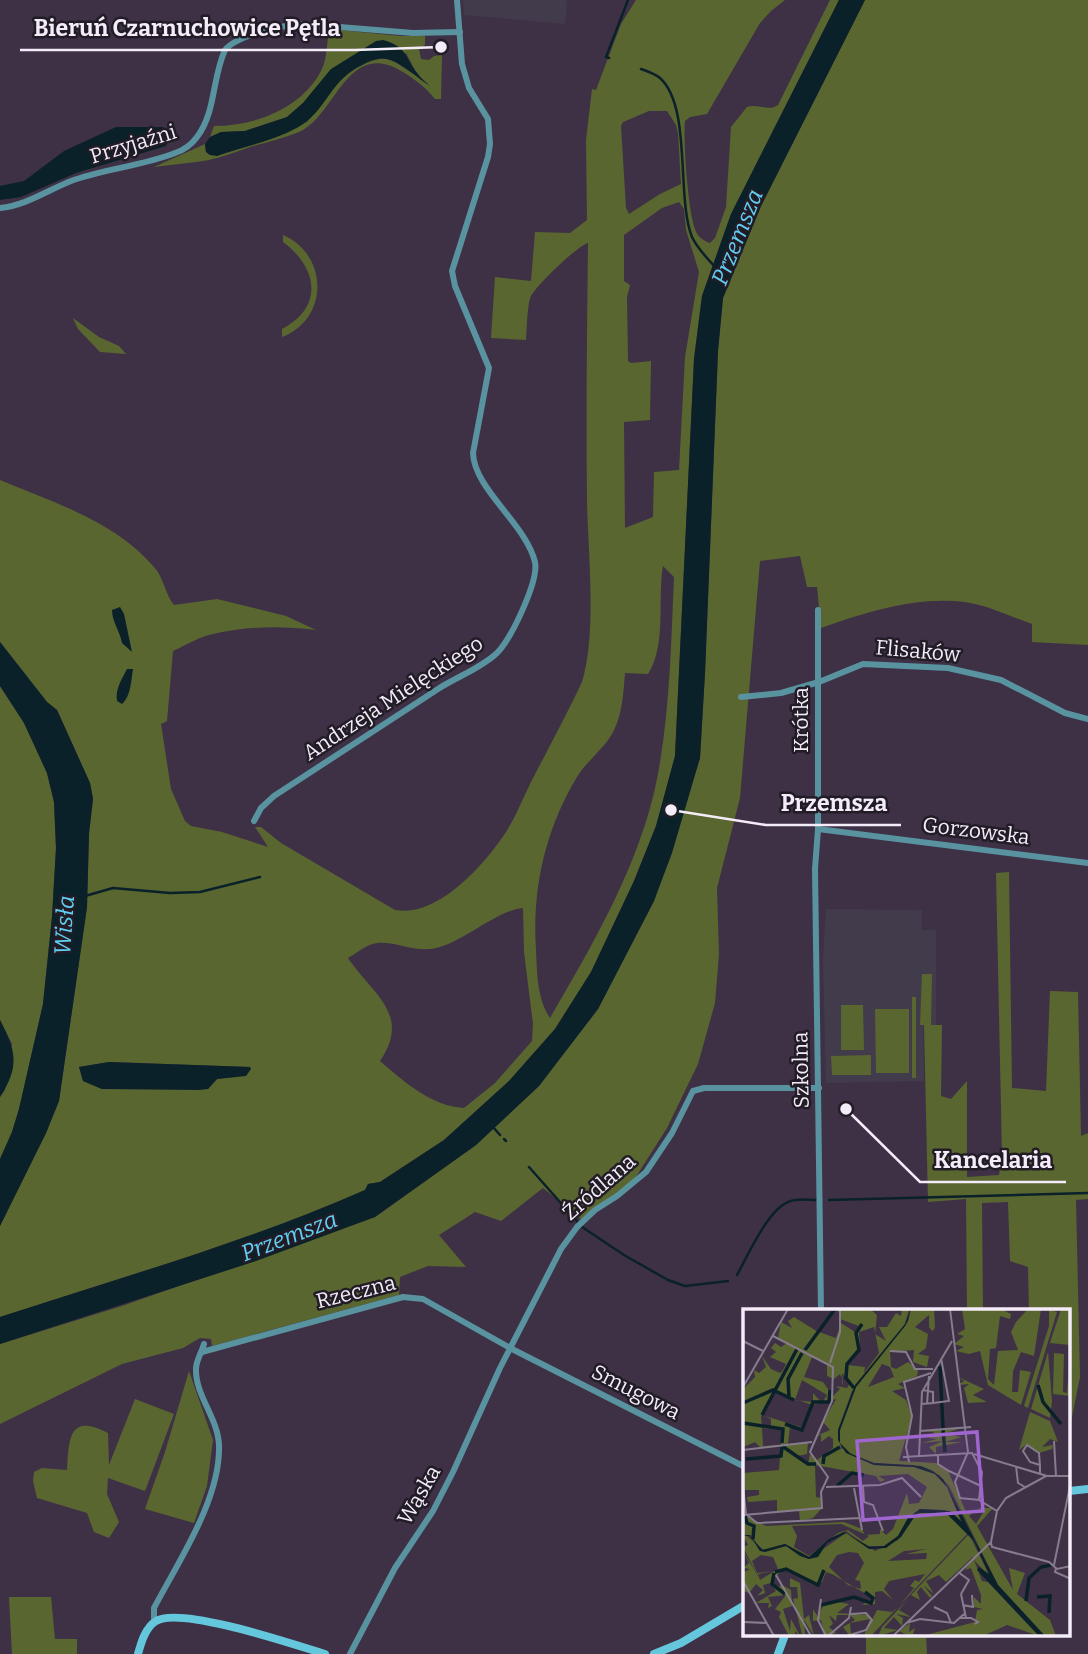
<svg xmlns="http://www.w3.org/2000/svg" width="1088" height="1654" font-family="Bitter,serif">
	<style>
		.education { fill: #423b4c }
		.green { fill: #5a662f; fill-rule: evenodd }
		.water { fill: #0a2129 }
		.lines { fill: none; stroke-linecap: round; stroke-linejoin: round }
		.stream { stroke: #0a2129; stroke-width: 2.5 }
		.street { stroke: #5993a0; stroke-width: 6 }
		.secondary { stroke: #65c7dc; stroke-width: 8 }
		.labels { text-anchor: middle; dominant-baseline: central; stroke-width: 5; stroke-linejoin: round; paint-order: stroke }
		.street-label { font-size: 21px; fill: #f4ecf9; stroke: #221c26 }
		.water-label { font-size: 23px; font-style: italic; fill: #61cef2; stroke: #221c26 }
		.inset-river { fill: none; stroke: #0a2129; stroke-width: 3.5 }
		.inset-road { fill: none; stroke: #877c8e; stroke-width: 2 }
		.view { fill: #9f66d0; fill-opacity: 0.15; stroke: #9f66d0; stroke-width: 3.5 }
		.inset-edge { fill: none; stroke: #f4ecf9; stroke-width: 3.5 }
		.leader { fill: none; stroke: #f4ecf9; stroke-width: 2.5 }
		.callout-dot { fill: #f4ecf9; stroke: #221c26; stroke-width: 2.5 }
		.callout-label { font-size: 23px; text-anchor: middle; font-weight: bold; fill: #f4ecf9; stroke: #221c26; stroke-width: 5; stroke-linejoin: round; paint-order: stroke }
	</style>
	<rect width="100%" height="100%" fill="#3e3146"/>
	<g class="education">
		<polygon points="463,0 567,0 565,24 464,15"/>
		<polygon points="826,909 922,910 922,930 936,930 936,1025 923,1026 924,1081 826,1083 823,959"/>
	</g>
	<g class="green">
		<path d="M 636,0 L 785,0 L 771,11 L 760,23 L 707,114 L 690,117 L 685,121 C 683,140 688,211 695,229 C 697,237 704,241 710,243 L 715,238 L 726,207 L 731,127 L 747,107 C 758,103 768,112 778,105 L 830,0 L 839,0 L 731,214 L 702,296 L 694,359 L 675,756 L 656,826 L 634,881 L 591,972 L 555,1029 L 509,1081 L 444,1140 L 380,1182 L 368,1184 L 365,1190 C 247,1242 122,1277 0,1317 L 0,1226 L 46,1133 L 59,1101 L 87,907 L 89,833 L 93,799 L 90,783 L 57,710 L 47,702 L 0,642 L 0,480 C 53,502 116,522 154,567 C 164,578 165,594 174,605 L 217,599 L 286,616 L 316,630 C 283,626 246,626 213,634 C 199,637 186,645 173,651 L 167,721 L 161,724 L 171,789 L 185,821 L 191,826 L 222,832 L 268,847 L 255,827 L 261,827 L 281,843 L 395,910 C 437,918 483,866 504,835 C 515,819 522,800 531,782 C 548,749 566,716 582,682 C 597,633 588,554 587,500 C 586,415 587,329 588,243 C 577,246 537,285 531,296 C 527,305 527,329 526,340 L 491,338 L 495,277 L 531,281 L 535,232 L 570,233 L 587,220 L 586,140 L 592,89 L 596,90 L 621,24 ZM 649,111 L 667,111 L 676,125 L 678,133 L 681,184 L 660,194 L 629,214 L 626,208 L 621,126 L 623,122 ZM 679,202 L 684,209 L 686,230 L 699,272 L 685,357 L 679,470 L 654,472 L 653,517 L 625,528 L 624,422 L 650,420 L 651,361 L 631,363 L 628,361 L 627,297 L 630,285 L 624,281 L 624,235 L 662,208 ZM 663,566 L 674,577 C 671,644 670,712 657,779 C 640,864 593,944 550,1018 C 537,999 537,972 536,950 C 532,889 545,830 577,777 C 585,764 596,755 605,744 C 622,724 623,698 625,673 L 648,674 C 667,644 657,600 663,566 ZM 523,908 L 524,952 L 533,1024 L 532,1041 L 495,1083 L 464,1108 C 431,1106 403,1081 380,1061 C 412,1014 372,994 348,958 C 357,953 367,944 377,943 C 396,941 415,953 436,948 C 464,942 497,910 523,908 ZM 109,1062 L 250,1067 L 250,1069 L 246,1075 L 217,1079 L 208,1089 L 102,1089 L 83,1081 L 79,1067 Z"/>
		<path d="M 865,0 L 1088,0 L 1088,645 L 1032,642 L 1032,624 C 1011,617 987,605 965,602 C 918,596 865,612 821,628 L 817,587 L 807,587 L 800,556 L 760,561 L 740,798 L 717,888 L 719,954 L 715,1003 L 698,1064 L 667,1128 L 632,1183 L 581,1219 L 543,1188 L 501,1221 L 475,1212 L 439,1235 L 466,1267 L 428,1266 L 400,1277 L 399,1295 L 212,1346 L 211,1339 L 200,1338 L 183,1348 L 122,1364 L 0,1424 L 0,1344 L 122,1306 L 375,1217 L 476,1145 L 539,1086 L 598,1009 L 654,901 L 700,758 L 705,673 L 718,351 L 723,298 L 761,206 Z"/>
		<path d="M 329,29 L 401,36 L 425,36 L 425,45 L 419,49 L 421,59 L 429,60 L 434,56 L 442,55 L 441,99 L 435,99 C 425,87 416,80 403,72 C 347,37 336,116 299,132 C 284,138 269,142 253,146 C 235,152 216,160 196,162 C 182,164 168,165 154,167 L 205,144 L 206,152 L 210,155 L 307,122 L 339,80 L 352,70 L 368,62 L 382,58 L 392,60 L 427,83 L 417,74 L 406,53 L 331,69 L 303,103 L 287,117 L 245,131 L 221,132 L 210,137 L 214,126 C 254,126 301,109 321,71 C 327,60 327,42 329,29 Z"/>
		<path d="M 283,235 C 329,255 329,319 282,337 L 282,329 C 324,307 318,268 283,242 Z"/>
		<polygon points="73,318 99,337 119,346 126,354 100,352 78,329"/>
		<polygon points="0,686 24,723 47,773 54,802 56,848 52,917 43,1004 19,1109 12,1132 0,1159 0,1097 5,1090 12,1044 0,1020"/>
		<polygon points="1009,872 1012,1088 1046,1091 1050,991 1078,992 1081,1136 1088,1133 1088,1199 1076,1200 1080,1377 1069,1432 1069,1311 1029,1311 1028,1267 1010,1261 1008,1202 982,1203 983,1311 967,1311 966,1199 928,1202 924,1025 920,1025 922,974 932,974 931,1025 942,1025 941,1096 951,1099 967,1081 967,1177 999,1175 1002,1156 996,873"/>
		<rect x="912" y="997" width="4" height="81"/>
		<polygon points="841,1005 863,1005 864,1050 841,1050"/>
		<polygon points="875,1009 909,1009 909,1073 876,1073"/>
		<polygon points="871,1055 871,1075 832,1075 831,1056"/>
		<polygon points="189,1371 213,1440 207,1486 194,1523 145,1509 165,1452"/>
		<path d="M 135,1399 L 174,1414 L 145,1491 L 108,1478 L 107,1494 L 119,1522 L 109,1538 L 94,1532 L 87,1513 L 37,1498 L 33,1481 L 34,1472 L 42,1468 L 67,1470 C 69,1440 68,1412 108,1433 L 109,1465 Z"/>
		<polygon points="9,1597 51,1597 55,1639 77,1639 77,1654 12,1654"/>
		<polygon points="866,1635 926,1635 927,1654 866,1654"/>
	</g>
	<g class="water">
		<path d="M 839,0 L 865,0 L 761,206 L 723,298 L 718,351 L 705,673 L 700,758 L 672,853 L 654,901 L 598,1009 L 539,1086 L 476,1145 L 375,1217 L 253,1262 L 0,1344 L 0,1317 C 122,1277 247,1242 365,1190 L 368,1184 L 380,1182 L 444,1140 L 509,1081 L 555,1029 L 591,972 L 634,881 L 656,826 L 675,756 L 694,359 L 702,296 L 731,214 Z"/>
		<path d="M 383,40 C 408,47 404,57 418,74 C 421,79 426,82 430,86 C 417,78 404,64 390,60 C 381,57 371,60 364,64 C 330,80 328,107 303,124 C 281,139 243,147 217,156 L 210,155 L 206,152 L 205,144 L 210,137 L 221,132 L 245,131 L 287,117 L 303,103 L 331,69 L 376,41 Z"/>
		<path d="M 116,127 L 163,127 C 169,133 169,138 166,146 L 76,173 L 21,197 L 0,200 L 0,186 L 24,181 L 64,151 Z"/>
		<path d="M 120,607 L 124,614 L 132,652 L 122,643 C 120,631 112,622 112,610 Z"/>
		<polygon points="0,642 47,702 57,710 90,783 93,799 89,833 87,907 59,1101 46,1133 0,1226 0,1159 12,1132 19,1109 43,1004 52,917 56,848 54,802 47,773 24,723 0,686"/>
		<path d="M 127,669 L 133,669 C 131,681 131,696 122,704 L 117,701 C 115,689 122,679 127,669 Z"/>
		<path d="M 0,1020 C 16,1051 20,1066 0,1097 Z"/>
		<polygon points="109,1062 250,1067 251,1069 246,1076 217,1079 208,1089 199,1090 102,1089 83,1081 79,1067"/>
	</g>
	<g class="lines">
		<g class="stream">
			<polyline points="609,58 606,57 628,0"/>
			<path d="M 641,69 C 647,71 655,74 660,78 C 692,107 676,197 692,237 C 697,248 707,258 715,267"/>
			<polyline points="85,896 113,888 170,893 200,892 260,877"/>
			<polyline points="493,1127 500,1135"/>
			<polyline points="504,1139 506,1141"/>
			<polyline points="529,1167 582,1227 624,1255 668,1280 685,1286 728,1281"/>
			<polyline points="829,1200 1088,1193"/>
			<path d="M 737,1275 C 748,1255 768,1210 788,1202 C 796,1198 807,1200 816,1200"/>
		</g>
		<g class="street">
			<path d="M 0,208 C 25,206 48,190 71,181 C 104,169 142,166 175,153 C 184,150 192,144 197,137 C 216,112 212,78 225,50 C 237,35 284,25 303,24 L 413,33 L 460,32"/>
			<polyline points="818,610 818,829 815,869 821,1311"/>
			<polyline points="741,697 781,693 819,682 863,664 948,668 1001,680 1065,713 1088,719"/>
			<path d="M 254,821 L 261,808 L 274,796 C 329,760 384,724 438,689 C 458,676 480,669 497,653 C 511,639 539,581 535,562 C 526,524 474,489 473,453 L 489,368 L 455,286 L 452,271 L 488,157 L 490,144 L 488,119 L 469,88 L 462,64 L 457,0"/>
			<polyline points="818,829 1088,863"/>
			<polyline points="202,1352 403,1297 423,1299 510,1348 745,1467"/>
			<path d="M 154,1623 L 154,1608 C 178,1562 221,1499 219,1445 C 218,1418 195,1395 196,1369 C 196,1360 202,1352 204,1344"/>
			<polyline points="350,1654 395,1568 433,1511 453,1472 500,1368 561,1249 577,1227 595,1210 617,1196 646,1172 672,1133 693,1091 704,1088 819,1088"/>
		</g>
		<g class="secondary">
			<polyline points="1069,1491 1088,1489"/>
			<path d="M 138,1654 C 141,1643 145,1628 156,1621 C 181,1606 295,1645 325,1654"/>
			<polyline points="654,1654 681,1643 745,1605"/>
			<polyline points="778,1654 785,1635"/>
		</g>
	</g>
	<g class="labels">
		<g class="street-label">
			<text transform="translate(133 144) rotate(-17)">Przyjaźni</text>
			<text transform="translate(918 651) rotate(5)">Flisaków</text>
			<text transform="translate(393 698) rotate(-33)">Andrzeja Mielęckiego</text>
			<text transform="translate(801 720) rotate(-90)">Krótka</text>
			<text transform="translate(976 831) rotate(7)">Gorzowska</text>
			<text transform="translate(801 1070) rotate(-91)">Szkolna</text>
			<text transform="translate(599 1187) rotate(-41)">Źródlana</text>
			<text transform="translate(356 1292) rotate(-14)">Rzeczna</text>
			<text transform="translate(636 1392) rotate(27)">Smugowa</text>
			<text transform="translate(419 1495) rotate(-60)">Wąska</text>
		</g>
		<g class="water-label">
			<text transform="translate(737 237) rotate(-68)">Przemsza</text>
			<text transform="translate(64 925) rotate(-86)">Wisła</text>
			<text transform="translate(289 1236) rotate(-21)">Przemsza</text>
		</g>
	</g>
	<g transform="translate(743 1309)">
		<rect width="327" height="327" fill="#3e3146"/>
		<path d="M 92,0 L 76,23 L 93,29 L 98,14 L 112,23 L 116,17 L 97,10 L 95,0 L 127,0 L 134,6 L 132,25 L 143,32 L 136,18 L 144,18 L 153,4 L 158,7 L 159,0 L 166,0 L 162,15 L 109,82 L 95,121 L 98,139 L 131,156 L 171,158 L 192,165 L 204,178 L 219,215 L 202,201 L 177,200 L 165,209 L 155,227 L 141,237 L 124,237 L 103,222 L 88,229 L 66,248 L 42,235 L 21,241 L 0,224 L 1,206 L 23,217 L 101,213 L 119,220 L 122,226 L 137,225 L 137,220 L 143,226 L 150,220 L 164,184 L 166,195 L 176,194 L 184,178 L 165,165 L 135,167 L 142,171 L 137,173 L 133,167 L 72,156 L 73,188 L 78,189 L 79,199 L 70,209 L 57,212 L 56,202 L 34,202 L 34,191 L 5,193 L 4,188 L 16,186 L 16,181 L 2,181 L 0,164 L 36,161 L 38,137 L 17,138 L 12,133 L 0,138 L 0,80 L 12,68 L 11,61 L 16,64 L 23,58 L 19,47 L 28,60 L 37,64 L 40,61 L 43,55 L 27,48 L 33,43 L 28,39 L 32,34 L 38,38 L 44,34 L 35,29 L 38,13 L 49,19 L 45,12 L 51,8 L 75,23 ZM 131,18 L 136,44 L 121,64 L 122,58 L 104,56 L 117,40 L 116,23 ZM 69,48 L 84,55 L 84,67 L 91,70 L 97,65 L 99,69 L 99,74 L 100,77 L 99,64 L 108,73 L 104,79 L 93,77 L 97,80 L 90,87 L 80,73 L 61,68 ZM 59,71 L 84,86 L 79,94 L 70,84 L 70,93 L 52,91 ZM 30,82 L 69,96 L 93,90 L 80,113 L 87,121 L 73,127 L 78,126 L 78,133 L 86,127 L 90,130 L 90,139 L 74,151 L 78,156 L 67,145 L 65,155 L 54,147 L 64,145 L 65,133 L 45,135 L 47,117 L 59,122 L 61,119 L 22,107 L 28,110 L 28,119 L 19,118 L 18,108 ZM 19,119 L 39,121 L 38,136 L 20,137 ZM 98,215 L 126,227 L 120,232 L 105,221 L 95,224 L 66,247 L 51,238 L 54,227 L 49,217 ZM 168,0 L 191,0 L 192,19 L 189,22 L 186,18 L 186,6 L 172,18 L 185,25 L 183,39 L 175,45 L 186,47 L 184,58 L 170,53 L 171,41 L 147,43 L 148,58 L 153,60 L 165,53 L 175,61 L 174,67 L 155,75 L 162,79 L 149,82 L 163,91 L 169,108 L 156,152 L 193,154 L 205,162 L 224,205 L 232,201 L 226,207 L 233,215 L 241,202 L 235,199 L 250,199 L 234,217 L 270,281 L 266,259 L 282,264 L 274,285 L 307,311 L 313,327 L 302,327 L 255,276 L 206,177 L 196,166 L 171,156 L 131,154 L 108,145 L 97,134 L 97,121 L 113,78 L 162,17 ZM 139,55 L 147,58 L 151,68 L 125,78 ZM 219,0 L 258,0 L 268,5 L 267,10 L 257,7 L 253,39 L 247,40 L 245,70 L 251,76 L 255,42 L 275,41 L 268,23 L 273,13 L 285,0 L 298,0 L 291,47 L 278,43 L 270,62 L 269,83 L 275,83 L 277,61 L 288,63 L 278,96 L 245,76 L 237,42 L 226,45 L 213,42 L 221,38 L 211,35 L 221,27 L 214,25 L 222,20 ZM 306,0 L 314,3 L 285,99 L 281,97 L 306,17 ZM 318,0 L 327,0 L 327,36 L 307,34 ZM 305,43 L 309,92 L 307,109 L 288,100 ZM 311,44 L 321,45 L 320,83 L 324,84 L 327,45 L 327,87 L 310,85 ZM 215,68 L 241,80 L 230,86 L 244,93 L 225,94 L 221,79 L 226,75 L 215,76 L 221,72 ZM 287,103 L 307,112 L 315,133 L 307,130 L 299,138 L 310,136 L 309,140 L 296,144 L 284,135 L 276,141 ZM 218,119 L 201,125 L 219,128 L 202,133 L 219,133 L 193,138 L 193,145 L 186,138 L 200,132 L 178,134 L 194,130 L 186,129 L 191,123 L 178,122 ZM 181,202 L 203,204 L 225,224 L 156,297 L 171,279 L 167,277 L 172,271 L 176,273 L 182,265 L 146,272 L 141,280 L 150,291 L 139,282 L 132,283 L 132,295 L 119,296 L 130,289 L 89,265 L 83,263 L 79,273 L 71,276 L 40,260 L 29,272 L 33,279 L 39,276 L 48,281 L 49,297 L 40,300 L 47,322 L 48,310 L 57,327 L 52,322 L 52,327 L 46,327 L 36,308 L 38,303 L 32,300 L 43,286 L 25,288 L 29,297 L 25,299 L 26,294 L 13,294 L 33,282 L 28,274 L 20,276 L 22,284 L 14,287 L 20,281 L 13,275 L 6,284 L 0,282 L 1,263 L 7,260 L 0,259 L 6,254 L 0,241 L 17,271 L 0,238 L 5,236 L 0,226 L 9,229 L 17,242 L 43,237 L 66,250 L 103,224 L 132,242 L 155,231 L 167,209 ZM 183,240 L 163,245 L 184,244 L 183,250 L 145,252 L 161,242 ZM 106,243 L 115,244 L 121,254 L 112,271 L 117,272 L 118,280 L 105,276 L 86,258 L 94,246 ZM 18,246 L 30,248 L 35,260 L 17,271 L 15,265 L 31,262 L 14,264 L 9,252 ZM 226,225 L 247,268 L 231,251 L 239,272 L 245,273 L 296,327 L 264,316 L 240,327 L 166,327 L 156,322 L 167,314 L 166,323 L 172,319 L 170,325 L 179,327 L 232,313 L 234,301 L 240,300 L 231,298 L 231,288 L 238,295 L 238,286 L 228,259 L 222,261 L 231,247 L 203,273 L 196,266 L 183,272 L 191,285 L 180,276 L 189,287 L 187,289 L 178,278 L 174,283 L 177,291 L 168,286 ZM 47,269 L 57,274 L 61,310 L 66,306 L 71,327 L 61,311 L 62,327 L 59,325 L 50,290 L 55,289 L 54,278 L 47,278 ZM 104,289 L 95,293 L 106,295 L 94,304 L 125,306 L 129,311 L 134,301 L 149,303 L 155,298 L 128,327 L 121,327 L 127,310 L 107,314 L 108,325 L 115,327 L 106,326 L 100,318 L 112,311 L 107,306 L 94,306 L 93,312 L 86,306 L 90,315 L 86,318 L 93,324 L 82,326 L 78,311 L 70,312 L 70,300 L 75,308 L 81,294 ZM 166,289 L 156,301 L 168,308 L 153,305 L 160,309 L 159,317 L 151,308 L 141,319 L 155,321 L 135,327 L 139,318 Z" fill="#5a662f" fill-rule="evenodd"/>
		<path d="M 168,0 L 165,12 L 162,17 L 113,78 L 97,121 L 97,134 L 108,145 L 131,154 L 178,157 L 190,162 L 200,170 L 255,276 L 302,327 L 296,327 L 234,261 L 236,258 L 246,265 L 231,232 L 203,204 L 174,204 L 158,228 L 143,239 L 126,240 L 103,224 L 84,234 L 75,248 L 66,250 L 57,247 L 43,237 L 22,243 L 17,242 L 8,228 L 0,226 L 7,226 L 19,241 L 42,235 L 66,248 L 86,230 L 101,223 L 127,238 L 141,237 L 155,227 L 165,209 L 177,200 L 207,202 L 219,213 L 204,178 L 192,165 L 171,158 L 131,156 L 103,144 L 95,131 L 95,121 L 112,76 L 162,15 Z" fill="#0a2129"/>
		<path class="inset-river" d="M 62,41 L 92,0M 197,57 L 200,119M 295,76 L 300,93 L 318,115M 111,79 L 103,69 L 104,55 L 116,41 L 113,24 L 119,15M 46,87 L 45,70 L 59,44M 0,94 L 30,81 L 51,91M 19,106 L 54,40M 0,114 L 40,120 L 39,134M 42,115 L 59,121 L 70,93 L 86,93 L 87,81M 200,121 L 202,143M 39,137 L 65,155 L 73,155M 3,150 L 38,147 L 39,138M 80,155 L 81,147 L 97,138M 94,177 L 109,164 L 121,166M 2,207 L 4,214 L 11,217 L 10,230M 32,263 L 43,260 L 75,276 L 81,261M 31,264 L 29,275 L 42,285M 294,288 L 307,287 L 306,304M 283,292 L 286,269 L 298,258 L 308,256M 78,296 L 111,288 L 128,294 L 130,289 L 122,283"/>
		<path class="inset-road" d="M 207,0 L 225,143M 0,32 L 20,42M 147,42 L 163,43 L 172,60 L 190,60M 87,54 L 97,23 L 97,0M 0,78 L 45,0M 190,94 L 206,92 L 198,49M 178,95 L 190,94 L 190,83 L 180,81M 184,95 L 186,67M 177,122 L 228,118M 311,132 L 313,167M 0,141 L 69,133M 231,145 L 304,167M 195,146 L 195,155 L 206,162 L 238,177M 176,147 L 179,83 L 209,32M 160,148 L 229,144 L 239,163 L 236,191 L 254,202M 166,153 L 163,138 L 169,107 L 161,73 L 188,64M 273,157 L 275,174 L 282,178M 297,164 L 297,157 L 296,144 L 284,136 L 280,142 L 287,153 L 297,156M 0,176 L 3,205M 120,177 L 121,193 L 130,196 L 140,222M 83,178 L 137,176 L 159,169 L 178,188M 111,179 L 119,221M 216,189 L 237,191M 217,189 L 212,173 L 225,143M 3,205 L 14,214 L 117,209M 0,206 L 79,199 L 78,183 L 85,168 L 67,143 L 89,92 L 90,58 L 30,27M 248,234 L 249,238 L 306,253 L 314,260 L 328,257M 311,256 L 328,172M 313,259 L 312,263 L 328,270M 215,263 L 226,271 L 218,285M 33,266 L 68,327M 0,272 L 31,327M 218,285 L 223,309M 78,290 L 75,311 L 83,327M 220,296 L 230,298 L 229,286M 191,298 L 204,304 L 208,314M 216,309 L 228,309 L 235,313 L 232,315M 0,313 L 24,314M 163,314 L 177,310 L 211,314 L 221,305M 85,327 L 106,309 L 108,298M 104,327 L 123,321 L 129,311 L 123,304 L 108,305M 150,327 L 248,233 L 254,202 L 263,189 L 303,167 L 328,167"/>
		<path class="view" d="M 234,123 L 240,202 L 120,211 L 114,132 Z"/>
		<rect width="327" height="327" class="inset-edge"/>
	</g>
	<path class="leader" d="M441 47L355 50H20M671 810L766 825H901M846 1109L920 1182H1066"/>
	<g class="callout-dot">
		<circle cx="441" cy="47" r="7"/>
		<circle cx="671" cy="810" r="7"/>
		<circle cx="846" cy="1109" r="7"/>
	</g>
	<g class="callout-label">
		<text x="187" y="36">Bieruń Czarnuchowice Pętla</text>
		<text x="834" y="811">Przemsza</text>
		<text x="993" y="1168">Kancelaria</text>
	</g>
</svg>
